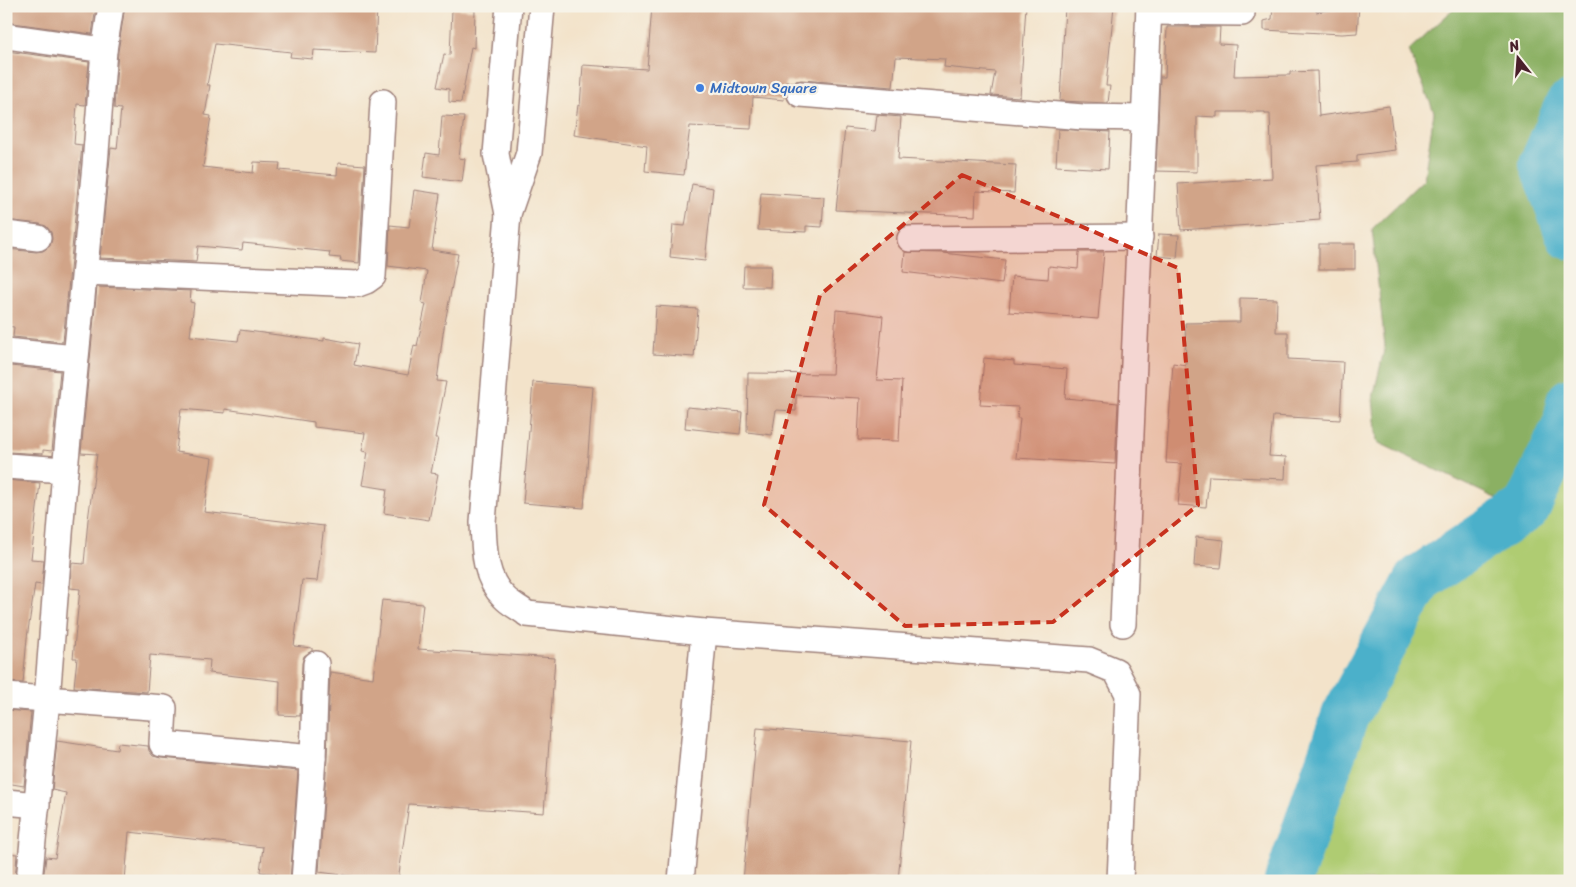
<svg xmlns="http://www.w3.org/2000/svg" width="1576" height="887" font-family="Sriracha,sans-serif">
	<style>
		.green { fill: #afcc72; stroke: #7c764e }
		.forest { fill: #8bb064; stroke: #6a6848 }
		.lines { fill: none; stroke-linecap: round; stroke-linejoin: round }
		.river { stroke: #4bb0ca; stroke-width: 48 }
		.building { fill: #d1a488 }
		.minor-casing { stroke: #9e817a; stroke-width: 28 }
		.minor { stroke: #fff; stroke-width: 25 }
		.marked { fill: #c8321e; fill-opacity: 0.2; stroke: #c8321e; stroke-width: 4; stroke-dasharray: 10 6; stroke-linejoin: round }
		.shop-dot { fill: #3f7fe0; stroke: #f7f3e8; stroke-width: 2 }
		.labels { text-anchor: middle; dominant-baseline: central; stroke-width: 4.5; stroke-linejoin: round; paint-order: stroke }
		.shop-label { font-size: 15px; fill: #366cbe; stroke: #f7f3e8; text-anchor: start }
	</style>
	<rect width="100%" height="100%" fill="#f7f3e8"/>
	<filter id="ink" filterUnits="userSpaceOnUse"><feTurbulence type="fractalNoise" baseFrequency=".02" numOctaves="2"/><feDisplacementMap in="SourceGraphic" scale="10" xChannelSelector="R" yChannelSelector="G"/><feConvolveMatrix kernelMatrix="1 2 1 2 8 2 1 2 1" color-interpolation-filters="sRGB"/></filter>
	<filter id="wash" filterUnits="userSpaceOnUse"><feTurbulence type="fractalNoise" baseFrequency=".0096" numOctaves="4" result="noise"/><feDisplacementMap in="SourceGraphic" scale="20" xChannelSelector="R" yChannelSelector="G"/><feGaussianBlur stdDeviation="1.12" result="paint"/><feColorMatrix in="noise" values="0 0 0 0 0 0 0 0 0 0 0 0 0 0 0 0 0 1.4 0 .05"/><feComposite in="paint" operator="in"/></filter>
	<g filter="url(#wash)">
		<rect width="100%" height="100%" fill="#f3e3ca"/>
		<g class="green">
			<polygon points="1570,133 1570,200 1557,165"/>
			<polygon points="1570,439 1570,881 1299,881 1356,717 1430,588 1532,517"/>
		</g>
		<polygon class="forest" points="1457,6 1570,6 1570,130 1556,167 1570,205 1570,436 1531,515 1377,442 1373,398 1385,346 1372,229 1424,179 1434,112 1409,50"/>
		<g class="lines">
			<g class="river">
				<polyline points="1570,105 1568,106 1543,164 1570,236"/>
				<polyline points="1288,881 1345,716 1419,579 1527,507 1567,423 1570,402"/>
			</g>
		</g>
		<g id="blocks">
			<g class="building">
				<polygon points="6,6 96,6 92,34 6,22"/>
				<polygon points="125,6 377,6 375,53 314,50 313,59 290,57 291,52 215,44 207,85 210,85 205,115 211,116 203,167 253,173 254,162 280,163 279,170 337,175 338,163 365,165 359,263 340,261 341,258 329,257 330,252 243,243 242,250 198,246 196,262 100,258 111,148 117,149 121,109 114,108 118,52"/>
				<polygon points="652,6 1026,6 1020,97 991,95 995,72 944,67 945,59 896,57 893,87 801,80 793,82 786,81 784,100 753,97 751,129 690,126 684,175 645,171 647,146 574,135 578,105 580,106 583,65 647,69"/>
				<polygon points="1065,6 1114,6 1106,86 1110,86 1108,103 1060,101"/>
				<polygon points="1273,6 1317,7 1316,12 1359,6 1357,33 1342,34 1264,30 1264,21 1272,19"/>
				<polygon points="452,9 475,10 474,48 471,47 461,103 449,102 449,89 437,87 444,54 450,55"/>
				<polygon points="1167,27 1220,27 1219,44 1236,45 1234,76 1290,75 1290,72 1317,71 1319,116 1389,106 1395,150 1357,155 1357,162 1316,165 1320,220 1181,230 1178,184 1272,178 1270,114 1265,114 1265,112 1217,112 1217,117 1197,116 1197,172 1156,171 1160,77 1165,77"/>
				<polygon points="6,51 89,62 85,105 77,104 74,144 82,145 63,342 13,337 14,327 6,326 6,249 36,252 43,251 50,246 52,239 51,232 46,226 40,224 6,220"/>
				<polygon points="877,115 901,117 898,159 1016,165 1014,193 976,191 975,216 836,210 845,128 875,131"/>
				<polygon points="442,116 464,117 459,158 465,159 462,182 423,177 426,153 439,155"/>
				<polygon points="1058,129 1110,132 1108,169 1056,166"/>
				<polygon points="692,184 713,188 705,261 670,257 673,225 685,226"/>
				<polygon points="414,190 440,194 432,250 458,254 443,333 437,381 446,382 435,438 438,438 431,473 438,474 429,520 384,513 387,489 362,485 368,452 362,451 365,433 314,427 314,422 225,409 225,413 181,409 176,452 212,458 204,512 324,526 317,581 302,580 294,646 312,648 312,651 304,656 302,663 300,716 279,715 280,681 209,673 210,660 150,655 147,692 74,687 77,658 73,658 80,589 70,588 72,563 84,564 88,520 97,454 81,453 97,287 191,291 190,302 194,303 190,336 238,341 240,330 324,341 324,338 358,344 354,365 408,375 414,345 417,346 426,304 422,303 427,271 388,266 390,225 409,227"/>
				<polygon points="761,193 824,197 822,227 806,226 806,232 758,230"/>
				<polygon points="1159,234 1179,235 1177,258 1157,256"/>
				<rect x="1319" y="244" width="36" height="25"/>
				<polygon points="905,252 943,253 1005,260 1002,284 903,272"/>
				<polygon points="1079,252 1104,252 1098,319 1009,312 1012,276 1048,279 1049,266 1078,269"/>
				<polygon points="744,266 771,266 770,287 743,287"/>
				<polygon points="1240,298 1277,299 1276,332 1288,332 1288,359 1343,362 1340,420 1273,416 1269,456 1286,457 1285,479 1209,476 1206,507 1178,505 1182,464 1166,463 1173,363 1186,365 1185,323 1240,322"/>
				<polygon points="656,306 698,309 694,357 653,354"/>
				<polygon points="836,310 857,312 883,316 877,380 902,381 899,441 858,440 860,398 796,395 796,411 776,410 772,435 747,432 748,373 832,374"/>
				<polygon points="984,358 1014,361 1014,365 1067,369 1065,398 1118,403 1115,464 1016,458 1020,418 1017,418 1018,407 980,405"/>
				<polygon points="10,366 60,371 52,451 43,450 43,454 9,452 9,445 6,445 6,399"/>
				<polygon points="533,382 593,387 584,508 523,503"/>
				<polygon points="687,407 742,412 740,434 685,428"/>
				<polygon points="6,480 40,483 31,559 44,560 42,585 35,584 27,638 23,683 6,682"/>
				<polygon points="1196,537 1224,540 1221,568 1194,566"/>
				<polygon points="382,600 423,604 418,649 555,658 544,813 409,804 398,881 373,881 373,879 319,872 327,759 330,672 373,678"/>
				<polygon points="6,710 31,712 24,786 6,783"/>
				<polygon points="757,728 911,741 898,881 743,881"/>
				<polygon points="57,741 117,750 118,743 148,746 149,751 153,756 161,758 298,771 290,881 276,881 277,874 260,872 263,847 129,832 125,881 43,881 46,857 55,858 66,793 52,790"/>
				<polygon points="6,853 17,854 15,881 6,881"/>
			</g>
		</g>
	</g>
	<g filter="url(#ink)">
		<use href="#blocks" fill-opacity="0" stroke="#9e817a" stroke-width="1"/>
		<g class="lines">
			<g class="minor-casing">
				<g id="minor">
					<path d="M 542,6 L 529,153 L 508,214 L 483,522 C 484,548 484,578 504,597 C 510,604 520,608 527,614 L 704,632 L 1089,660 L 1116,671 L 1128,694 L 1120,881"/>
					<polyline points="1149,12 1242,13"/>
					<polyline points="6,36 104,50 95,165 65,470 47,700 29,881"/>
					<polyline points="104,50 111,6"/>
					<polyline points="800,94 1083,117 1144,118"/>
					<polyline points="508,214 496,154 509,6"/>
					<polyline points="6,234 38,238"/>
					<polyline points="910,239 1140,237"/>
					<polyline points="86,272 358,284 366,281 373,276 383,102"/>
					<polyline points="6,351 75,358"/>
					<polyline points="6,466 65,470"/>
					<polyline points="1123,624 1149,6"/>
					<polyline points="6,696 164,708 162,744 313,758"/>
					<polyline points="6,802 37,805"/>
					<polyline points="304,881 313,758 316,664"/>
					<polyline points="681,881 704,632"/>
				</g>
			</g>
			<use href="#minor" class="minor"/>
		</g>
	</g>
	<path class="marked" d="M 962,175 L 1178,268 L 1198,505 L 1053,622 L 905,626 L 764,505 L 820,295 Z"/>
	<circle class="shop-dot" cx="700" cy="88" r="5"/>
	<g class="labels">
		<g class="shop-label">
			<text x="710" y="88">Midtown Square</text>
		</g>
	</g>
	<rect width="1576" height="887" fill="none" stroke="#f7f3e8" stroke-width="25"/>
	<g transform="translate(1518 58) rotate(343)" stroke="#f7f3e8" stroke-width="4" paint-order="stroke">
	<path d="M0-4L9 19L0 12L-9 19Z" fill="#4a1f2b"/>
	<text y="-8" font-size="14" font-weight="bold" text-anchor="middle" fill="#4a1f2b">N</text>
	</g>
</svg>
